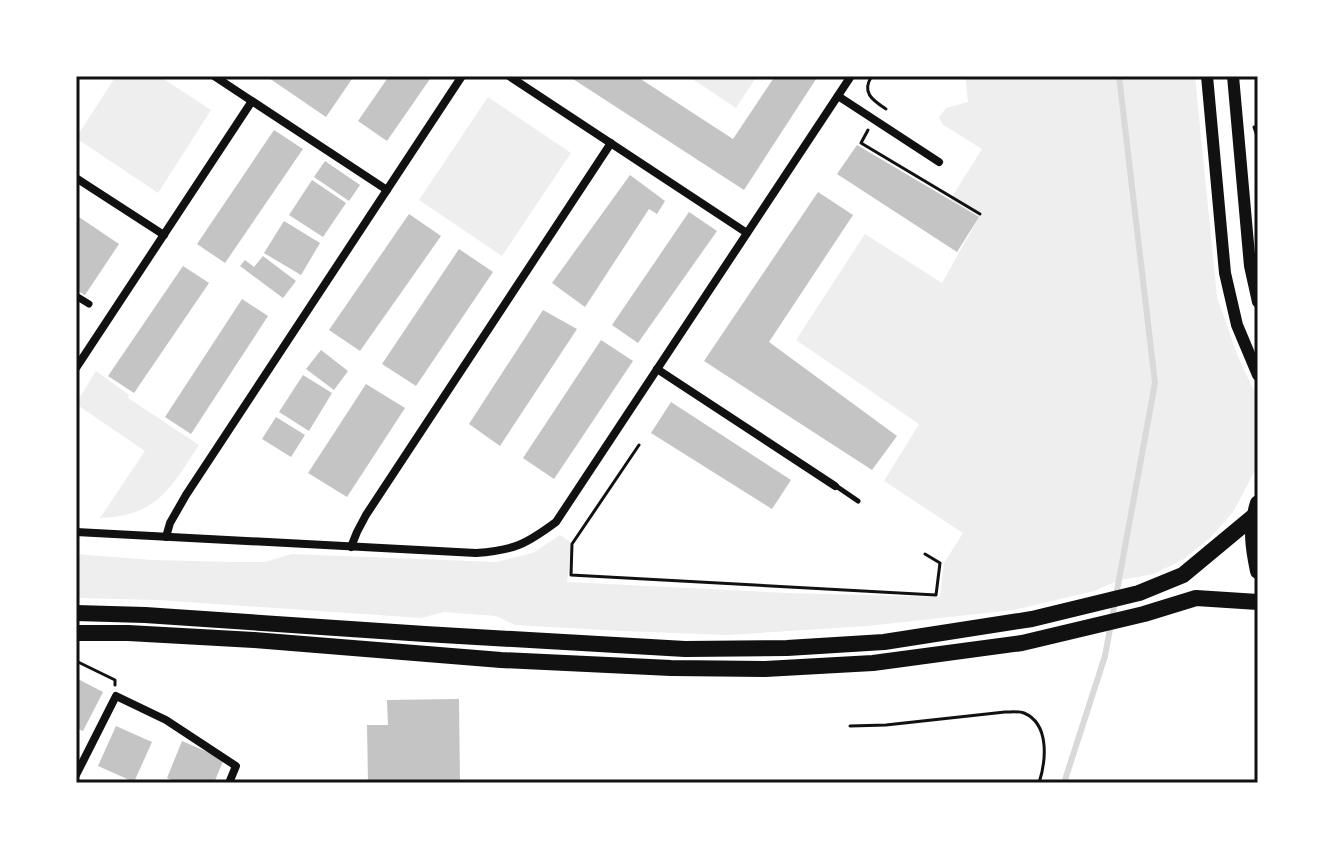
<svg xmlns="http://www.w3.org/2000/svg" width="1334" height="859" font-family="'Public Sans',sans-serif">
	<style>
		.green { fill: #eee }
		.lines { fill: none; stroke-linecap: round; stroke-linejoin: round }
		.stream { stroke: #d9d9d9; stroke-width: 6 }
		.building { fill: #c4c4c4 }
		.path { stroke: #111; stroke-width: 3 }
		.service { stroke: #111; stroke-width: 5 }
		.pedestrian { stroke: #111; stroke-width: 7 }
		.minor { stroke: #111; stroke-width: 8 }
		.tertiary { stroke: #111; stroke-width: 12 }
		.primary { stroke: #111; stroke-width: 16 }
		.neatline { fill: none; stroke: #111; stroke-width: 3 }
	</style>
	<rect width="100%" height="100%" fill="#fff"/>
	<g class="green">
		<polygon points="116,76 159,76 211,110 158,193 76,138"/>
		<polygon points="688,76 757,76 736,108"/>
		<polygon points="965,76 1195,76 1217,297 1238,357 1258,399 1258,465 1233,512 1211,537 1184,559 1154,574 1120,580 1094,591 1014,610 867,626 728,635 623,631 515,625 496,616 444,612 421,618 158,600 76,598 76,554 152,560 235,562 265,562 292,554 496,562 533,553 560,535 572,543 567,582 787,593 940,597 944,563 963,533 884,481 919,424 796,340 865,234 942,283 979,217 950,200 982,149 942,124 939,117 946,108 968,102"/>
		<polygon points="488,97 571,153 502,256 419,200"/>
		<path d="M 96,371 L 129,395 L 128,398 L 199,445 C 170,489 157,516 100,518 L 145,451 L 76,404 Z"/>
	</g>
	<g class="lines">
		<polyline class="stream" points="1064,783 1105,656 1155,383 1119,76"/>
	</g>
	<g class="building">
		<polygon points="266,76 354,76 326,117"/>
		<polygon points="389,76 432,76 387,141 358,121"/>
		<polygon points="575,76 636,76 733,139 775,76 818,76 744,190 573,79"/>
		<polygon points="274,130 303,149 225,263 197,244"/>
		<polygon points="857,145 979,217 957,252 837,174"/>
		<polygon points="325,161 360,185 349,201 314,177"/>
		<polygon points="630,175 665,201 657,214 649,209 585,307 552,283"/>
		<polygon points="312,180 346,203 323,237 289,215"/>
		<polygon points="818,192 853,215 769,342 897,436 872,470 704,361"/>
		<polygon points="689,212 717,231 638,343 612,325"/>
		<polygon points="409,214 441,236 360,351 329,330"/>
		<polygon points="76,215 119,244 85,295 76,290"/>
		<polygon points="284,221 320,243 301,275 264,253"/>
		<polygon points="459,249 493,272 416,386 382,364"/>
		<polygon points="263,256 296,281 283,298 240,266 245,260 254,267"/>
		<polygon points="183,266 209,283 134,393 108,376"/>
		<polygon points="242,299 268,316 191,434 165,417"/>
		<polygon points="543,310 577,329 500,446 469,424"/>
		<polygon points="601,340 633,361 554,479 523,458"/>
		<polygon points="321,350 348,371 334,390 306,369"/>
		<polygon points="303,375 332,393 309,431 279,412"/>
		<polygon points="366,384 405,408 347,497 308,473"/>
		<polygon points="671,402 791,480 772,509 651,433"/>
		<polygon points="276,417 305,435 291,457 262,439"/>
		<polygon points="76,678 103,692 83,731 76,728"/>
		<polygon points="459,699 460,783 368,783 367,725 388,725 387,700"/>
		<polygon points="116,726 152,742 134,782 98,766"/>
		<polygon points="182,741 224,759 214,783 178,783 167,778"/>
	</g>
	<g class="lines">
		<g class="path">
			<path d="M 872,76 C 861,92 872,100 886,109"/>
			<polyline points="1254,127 1258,139"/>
			<polyline points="868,130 861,143 980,214"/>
			<polyline points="639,445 572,544 571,575 936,595 940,563 925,554"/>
			<polyline points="76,661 115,680 115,685"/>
			<path d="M 850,726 L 886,725 L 1005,712 C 1011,712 1019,711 1024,713 C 1050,724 1046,761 1039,783"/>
		</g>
		<polyline class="service" points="836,486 858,501"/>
		<polyline class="pedestrian" points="76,296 89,304"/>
		<g class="minor">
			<polyline points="214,76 387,190"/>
			<polyline points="509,76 747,233"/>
			<polyline points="838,96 939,162"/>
			<polyline points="76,178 164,235"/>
			<polyline points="76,368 252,101"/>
			<polyline points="657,369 835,486"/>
			<path d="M 76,532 L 476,553 C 514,550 525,545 556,522 L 851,76"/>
			<polyline points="166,537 170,523 186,495 462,76"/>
			<polyline points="351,547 357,532 366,515 611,143"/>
			<polyline points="76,775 116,696 166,720 236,766 229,783"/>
		</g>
		<g class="tertiary">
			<polyline points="1207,76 1225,273 1237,325 1258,375"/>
			<polyline points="1233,76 1250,266 1258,302"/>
		</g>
		<g class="primary">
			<path d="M 1258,503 C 1250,528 1253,547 1258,571"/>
			<polyline points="76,613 145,615 425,634 685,649 787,648 884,642 1032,619 1139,593 1183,575 1254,516"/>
			<polyline points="76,633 128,633 254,640 501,660 671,668 765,669 873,663 1022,643 1144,614 1196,598 1258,602"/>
		</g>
	</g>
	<rect width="1334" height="859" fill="none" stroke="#ffffff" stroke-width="156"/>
	<rect x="78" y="78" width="1178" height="703" class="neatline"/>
</svg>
